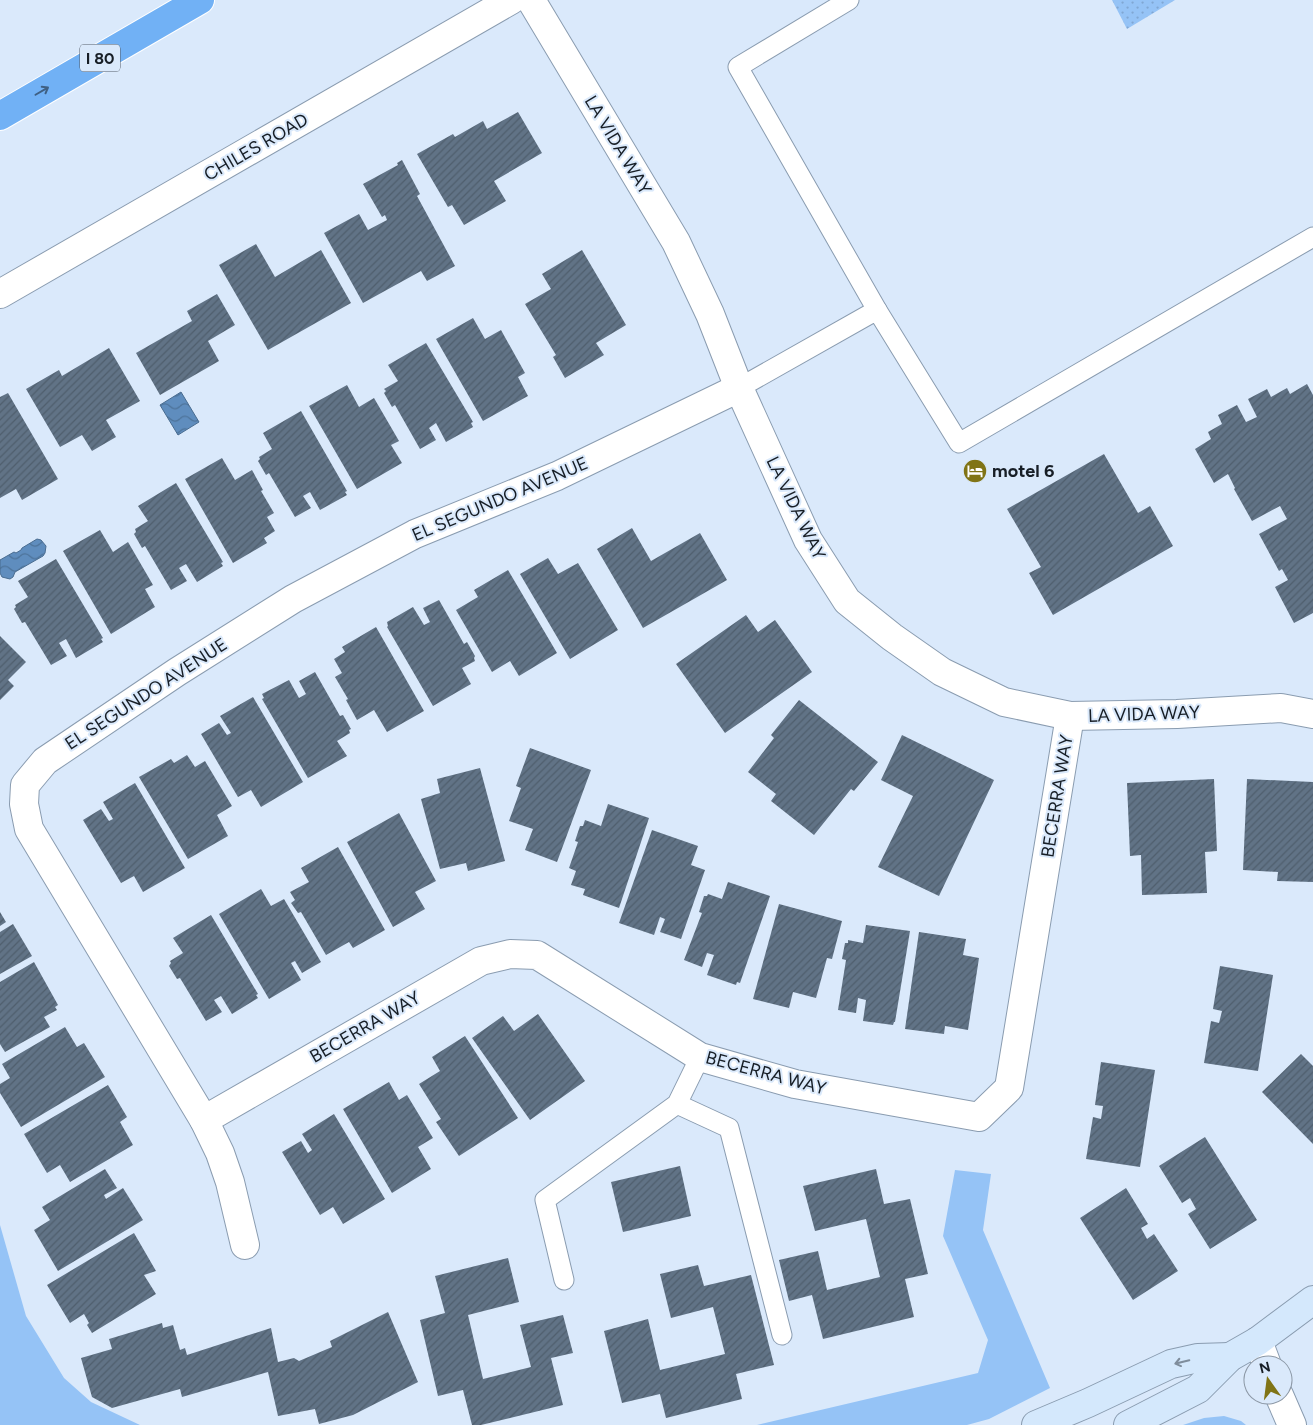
<svg xmlns="http://www.w3.org/2000/svg" width="1313" height="1425" font-family="Figtree,sans-serif">
	<style>
		.grass { fill: url(#grass-dots) }
		.park { fill: #95c3f6 }
		.water { fill: url(#water-waves); stroke: #496c90 }
		.building { fill: url(#building-hatch) }
		.lines { fill: none; stroke-linecap: round; stroke-linejoin: round }
		.service-casing { stroke: #8a9cb0; stroke-width: 21 }
		.minor-casing { stroke: #8a9cb0; stroke-width: 30 }
		.tertiary-casing { stroke: #8a9cb0; stroke-width: 30 }
		.secondary-casing { stroke: #8a9cb0; stroke-width: 30 }
		.motorway-casing { stroke: #fff; stroke-width: 30 }
		.service { stroke: #fff; stroke-width: 19 }
		.minor { stroke: #fff; stroke-width: 28 }
		.tertiary { stroke: #fff; stroke-width: 28 }
		.secondary { stroke: #d4e8fc; stroke-width: 28 }
		.motorway { stroke: #71b1f5; stroke-width: 28 }
		.oneway { stroke: #3f6083 }
		.oneway2 { stroke: #7f8d9c }
		.labels { text-anchor: middle; dominant-baseline: central; stroke-width: 4; stroke-linejoin: round; paint-order: stroke }
		.shield { fill: #dae9fb; stroke: #525b66; stroke-width: 1 }
		.shield-label { font-size: 16px; font-weight: bold; fill: #171e26 }
		.street-label { font-size: 18px; fill: #171e26; stroke: #dae9fb }
		.poi-label { font-size: 18px; font-weight: bold; fill: #171e26; stroke: #dae9fb; text-anchor: start }
	</style>
	<defs>
		<pattern id="grass-dots" width="8" height="8" patternUnits="userSpaceOnUse" patternTransform="scale(1.25)"><rect width="8" height="8" fill="#95c3f6"/><path d="M2 2h.1M6 6h.1" fill="none" stroke="#80a7d3" stroke-width="1.8" stroke-linecap="round"/></pattern>
		<pattern id="water-waves" width="16" height="10" patternUnits="userSpaceOnUse" patternTransform="scale(1.25)"><rect width="16" height="10" fill="#5f8dbe"/><path d="M0 5q4-4 8 0t8 0" fill="none" stroke="#4d739a"/></pattern>
		<pattern id="building-hatch" width="6" height="6" patternUnits="userSpaceOnUse" patternTransform="scale(1.25)"><rect width="6" height="6" fill="#617386"/><path d="M-1 1l2-2M0 6l6-6M5 7l2-2" fill="none" stroke="#4f5e6d"/></pattern>
	</defs>
	<rect width="100%" height="100%" fill="#dae9fb"/>
	<polygon class="grass" points="1112,0 1175,0 1127,29"/>
	<g class="park">
		<polygon points="955,1170 991,1174 983,1230 1050,1388 989,1419 967,1425 757,1425 978,1373 988,1340 943,1236"/>
		<polygon points="0,1225 26,1316 64,1378 91,1402 140,1425 0,1425"/>
		<polygon points="1224,1416 1241,1421 1246,1425 1183,1425 1204,1418"/>
	</g>
	<g class="water">
		<polygon points="181,392 199,422 178,435 160,405"/>
		<polygon points="37,539 41,540 46,546 45,553 43,556 15,572 13,577 10,579 2,577 0,573 0,560 14,552 16,553 21,550 22,548"/>
	</g>
	<g class="building">
		<polygon points="518,112 542,153 494,181 506,201 464,225 452,205 448,207 417,154 453,134 455,137 483,121 487,129"/>
		<polygon points="402,160 420,194 417,196 455,266 427,281 421,271 363,303 324,233 359,214 368,230 387,220 385,215 382,217 363,184 398,165 397,163"/>
		<polygon points="256,244 275,277 321,250 351,303 268,350 219,265"/>
		<polygon points="582,250 626,325 596,343 604,355 565,378 553,357 556,355 525,304 551,289 542,274"/>
		<polygon points="217,294 235,325 208,341 219,361 160,395 136,353 192,321 187,311"/>
		<polygon points="473,318 485,339 501,330 525,373 518,377 528,396 483,421 436,339"/>
		<polygon points="426,343 473,422 471,423 473,427 446,442 436,423 429,428 436,440 420,449 395,405 392,407 384,393 386,391 384,389 398,381 388,365"/>
		<polygon points="109,348 140,401 106,420 116,437 92,451 82,435 60,447 26,389 59,370 62,376"/>
		<polygon points="1307,384 1313,395 1313,613 1294,623 1275,587 1288,580 1282,569 1279,571 1259,534 1287,519 1280,506 1252,521 1234,489 1235,488 1228,474 1214,483 1195,449 1211,439 1208,432 1222,424 1218,415 1237,405 1246,422 1257,417 1248,399 1267,389 1271,397 1287,388 1290,394"/>
		<polygon points="347,385 359,407 374,398 399,441 391,445 402,463 357,489 309,406"/>
		<polygon points="8,393 58,479 22,500 16,489 0,498 0,397"/>
		<polygon points="301,411 347,491 345,492 347,495 320,510 310,492 303,496 311,508 295,517 269,473 266,475 258,461 260,459 259,457 272,449 263,433"/>
		<polygon points="1104,454 1138,513 1150,506 1173,546 1053,615 1029,573 1041,567 1007,509"/>
		<polygon points="222,458 235,480 252,470 263,490 261,491 274,513 267,517 275,531 264,538 267,543 233,563 185,479"/>
		<polygon points="176,483 223,562 221,563 223,566 197,582 186,564 179,568 187,581 171,590 145,546 142,548 134,534 136,532 135,529 148,521 138,506"/>
		<polygon points="632,528 651,561 700,533 727,580 643,628 597,549"/>
		<polygon points="100,530 113,552 128,542 153,585 145,589 155,607 111,634 63,551"/>
		<polygon points="548,558 558,574 578,563 618,630 570,659 520,574"/>
		<polygon points="56,559 103,638 101,639 103,642 76,658 66,639 59,643 67,656 51,665 25,622 22,623 14,609 16,607 15,605 28,597 18,581"/>
		<polygon points="508,570 557,653 519,676 510,661 492,672 456,610 478,597 474,590"/>
		<polygon points="439,600 464,644 467,642 475,656 474,658 475,661 462,668 471,684 433,706 387,627 388,626 387,622 413,607 424,625 430,622 423,608"/>
		<polygon points="746,615 758,632 775,620 812,672 725,733 676,664"/>
		<polygon points="376,627 424,711 387,732 374,710 357,720 346,700 348,699 335,677 342,673 334,659 345,652 342,647"/>
		<polygon points="0,636 26,662 8,680 14,686 0,700"/>
		<polygon points="315,672 340,716 343,715 351,729 349,730 350,733 337,741 347,756 308,778 262,699 264,698 262,694 289,680 299,698 306,694 299,681"/>
		<polygon points="253,697 303,782 261,807 251,790 238,797 201,734 219,723 227,735 231,733 220,716"/>
		<polygon points="799,700 878,762 854,791 851,789 814,835 771,801 776,794 748,772 774,738 771,735"/>
		<polygon points="902,735 994,780 939,896 878,867 913,796 881,780"/>
		<polygon points="530,748 591,770 557,862 525,850 533,829 509,821 521,788 516,786"/>
		<polygon points="187,755 195,767 205,761 232,806 217,815 228,836 188,859 139,777 171,759 174,763"/>
		<polygon points="480,768 505,861 468,871 466,863 440,869 421,799 440,793 437,779"/>
		<polygon points="1214,779 1217,851 1205,852 1207,893 1142,895 1141,855 1130,856 1127,783"/>
		<polygon points="1247,779 1313,782 1313,882 1277,881 1278,872 1243,870"/>
		<polygon points="135,783 185,868 143,892 134,876 121,883 83,820 101,809 109,821 113,819 103,802"/>
		<polygon points="608,804 649,818 619,908 583,895 585,889 571,885 576,871 569,868 578,842 575,841 580,826 583,826 585,820 601,826"/>
		<polygon points="399,813 436,881 415,892 425,909 393,927 347,842"/>
		<polygon points="652,830 698,846 691,865 705,870 681,939 660,932 665,919 660,917 654,935 619,923"/>
		<polygon points="338,847 385,930 353,948 349,942 326,955 301,912 298,913 291,903 295,900 290,892 309,882 301,868"/>
		<polygon points="728,882 770,896 740,983 737,982 736,985 707,975 714,955 707,953 702,967 684,960 702,913 699,912 704,896 707,896 708,894 722,899"/>
		<polygon points="261,889 271,906 284,899 321,962 302,973 295,961 291,963 301,980 269,999 219,914"/>
		<polygon points="779,904 842,921 832,959 827,958 816,998 793,992 789,1008 753,999"/>
		<polygon points="0,912 6,922 0,926"/>
		<polygon points="211,915 258,994 256,995 258,998 232,1014 221,996 214,1000 222,1012 206,1021 180,978 177,979 169,966 171,963 170,961 183,953 173,938"/>
		<polygon points="13,924 32,956 0,974 0,932"/>
		<polygon points="866,925 910,931 895,1022 894,1022 893,1025 863,1021 866,1000 858,998 856,1013 838,1010 846,960 842,959 845,943 848,943 848,940 863,943"/>
		<polygon points="919,932 966,939 963,955 979,958 968,1030 945,1026 944,1034 905,1029"/>
		<polygon points="34,962 58,1005 55,1007 57,1010 44,1017 50,1027 5,1052 0,1044 0,982"/>
		<polygon points="1220,966 1273,975 1258,1071 1204,1063 1211,1021 1219,1023 1222,1011 1213,1009"/>
		<polygon points="538,1014 585,1081 530,1120 472,1038 503,1016 514,1031"/>
		<polygon points="65,1027 77,1047 84,1043 105,1077 21,1127 0,1093 0,1084 10,1078 2,1064"/>
		<polygon points="465,1036 518,1118 459,1156 436,1122 441,1119 419,1084 440,1071 432,1057"/>
		<polygon points="1301,1054 1313,1066 1313,1144 1262,1092"/>
		<polygon points="1101,1062 1155,1070 1140,1167 1086,1159 1093,1117 1101,1119 1103,1106 1095,1105"/>
		<polygon points="389,1082 399,1100 407,1095 433,1138 418,1147 431,1169 392,1193 343,1109"/>
		<polygon points="108,1085 127,1117 120,1122 133,1145 70,1182 60,1165 47,1173 24,1134"/>
		<polygon points="334,1114 385,1199 343,1224 333,1207 320,1215 282,1152 301,1141 308,1153 312,1150 302,1134"/>
		<polygon points="1205,1137 1257,1220 1210,1249 1188,1214 1196,1209 1190,1198 1182,1203 1159,1166"/>
		<polygon points="680,1166 691,1216 623,1232 611,1182"/>
		<polygon points="105,1169 117,1188 104,1195 106,1199 123,1188 143,1220 58,1271 34,1230 50,1220 42,1207"/>
		<polygon points="876,1169 884,1204 910,1199 928,1274 905,1279 914,1317 823,1339 812,1295 789,1301 779,1260 818,1251 827,1290 880,1277 866,1219 815,1231 803,1186"/>
		<polygon points="1126,1188 1148,1224 1141,1228 1147,1239 1154,1234 1178,1271 1133,1300 1080,1218"/>
		<polygon points="134,1233 156,1271 144,1275 156,1294 92,1333 87,1325 89,1323 84,1314 70,1323 47,1285"/>
		<polygon points="508,1258 519,1302 468,1315 483,1379 531,1367 520,1325 563,1315 573,1353 551,1358 563,1405 481,1425 472,1425 463,1390 438,1396 420,1320 445,1313 435,1276"/>
		<polygon points="698,1265 704,1286 751,1275 774,1365 736,1374 742,1399 666,1418 660,1394 622,1403 604,1331 648,1319 660,1370 725,1354 713,1307 671,1318 660,1274"/>
		<polygon points="388,1312 418,1382 353,1415 319,1424 315,1409 278,1416 268,1372 182,1397 180,1389 112,1408 92,1397 81,1358 112,1349 109,1339 162,1323 163,1328 173,1325 180,1350 185,1348 187,1355 271,1328 278,1362 294,1358 299,1361 332,1347 330,1341"/>
	</g>
	<g class="lines">
		<g class="service-casing">
			<g id="service">
				<polyline points="849,0 738,67 877,310"/>
				<polyline points="739,388 877,310 959,443 1313,237"/>
				<polyline points="677,1104 729,1128 782,1335"/>
				<polyline points="564,1280 545,1200 677,1104 700,1057"/>
			</g>
		</g>
		<g class="minor-casing">
			<g id="minor">
				<polyline points="531,0 676,242 710,314 739,388 808,540 847,601 892,637 942,672 1004,702 1070,716 1177,714 1281,708 1313,714"/>
				<polyline points="204,1120 481,961 510,954 537,955 700,1057 795,1084 979,1117 1009,1088 1070,716"/>
				<polyline points="245,1245 230,1182 220,1153 204,1120 29,829 24,804 25,785 45,761 177,672 293,599 415,534 557,476 739,388"/>
				<polyline points="1258,1341 1267,1365"/>
				<polyline points="1279,1395 1292,1425"/>
			</g>
		</g>
		<g class="tertiary-casing">
			<polyline id="tertiary" points="0,294 511,0"/>
		</g>
		<g class="secondary-casing">
			<g id="secondary">
				<polyline points="1036,1425 1088,1403 1171,1364 1198,1358 1230,1357"/>
				<polyline points="1128,1425 1198,1389 1230,1357 1258,1341 1313,1300"/>
			</g>
		</g>
		<g class="motorway-casing">
			<polyline id="motorway" points="0,116 200,0"/>
		</g>
		<use href="#service" class="service"/>
		<use href="#minor" class="minor"/>
		<use href="#tertiary" class="tertiary"/>
		<use href="#secondary" class="secondary"/>
		<use href="#motorway" class="motorway"/>
	</g>
	<defs><path id="oneway-shaft" d="M-6 0H5M1.5-3L5.5 0L1.5 3" fill="none" stroke-width="1.6" stroke-linecap="round" stroke-linejoin="round" transform="scale(1.25)"/></defs>
	<use class="oneway" href="#oneway-shaft" transform="translate(42 91) rotate(-30)"/>
	<use class="oneway2" href="#oneway-shaft" transform="translate(1182 1362) rotate(167)"/>
	<defs>
		<g id="hotel-disc" transform="scale(1.25)"><circle r="9.5" fill="#807416" stroke="#dae9fb"/><path d="M-6-4.5h1.5V1H6V5H4.5V3h-9V5H-6ZM-4 0a1.8 1.8 0 1 1 3.6 0ZM.5 0V-2.5h3Q6-2.5 6 0Z" fill="#fff"/></g>
	</defs>
	<g fill-rule="evenodd">
		<use href="#hotel-disc" x="975" y="471"/>
	</g>
	<g class="labels">
		<rect class="shield" x="80" y="44.5" width="40" height="27" rx="4"/>
		<g class="shield-label">
			<text x="100" y="58">I 80</text>
		</g>
		<g class="street-label">
			<text transform="translate(618 145) rotate(59)">LA VIDA WAY</text>
			<text transform="translate(256 147) rotate(-30)">CHILES ROAD</text>
			<text transform="translate(500 499) rotate(-23)">EL SEGUNDO AVENUE</text>
			<text transform="translate(796 508) rotate(64)">LA VIDA WAY</text>
			<text transform="translate(146 694) rotate(-33)">EL SEGUNDO AVENUE</text>
			<text transform="translate(1144 714) rotate(-2)">LA VIDA WAY</text>
			<text transform="translate(1057 796) rotate(-81)">BECERRA WAY</text>
			<text transform="translate(365 1027) rotate(-30)">BECERRA WAY</text>
			<text transform="translate(766 1073) rotate(15)">BECERRA WAY</text>
		</g>
		<g class="poi-label">
			<text x="992" y="471">motel 6</text>
		</g>
	</g>
	<g transform="translate(1268 1380) rotate(346)"><circle r="24" fill="#dae9fb" stroke="#8c98a6"/>
	<path d="M0-4L9 19L0 12L-9 19Z" fill="#807416"/>
	<text y="-8" font-size="14" font-weight="bold" text-anchor="middle" fill="#171e26">N</text>
	</g>
</svg>
